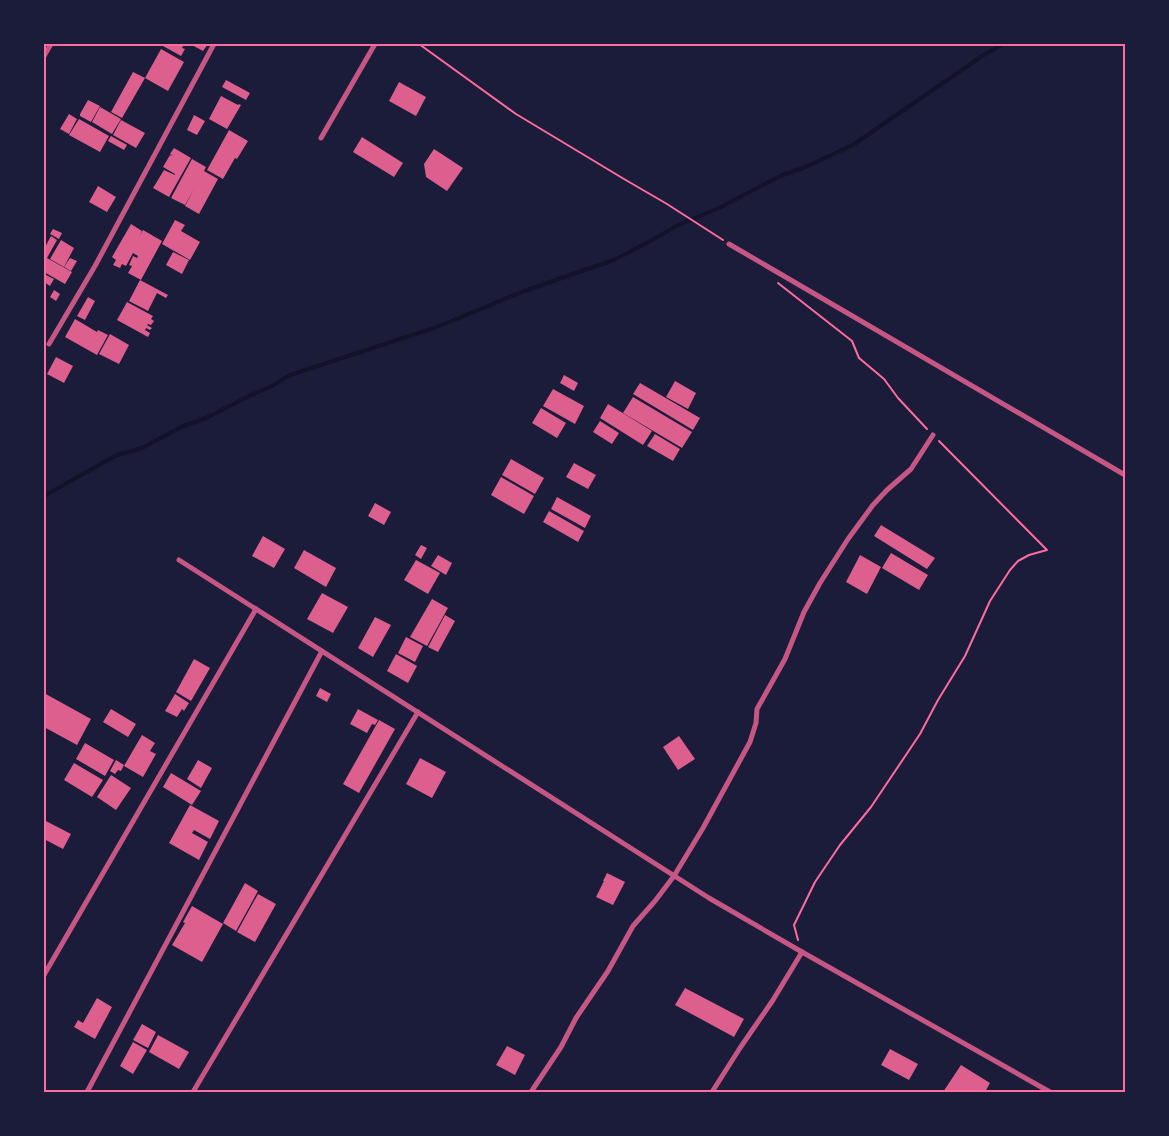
<svg xmlns="http://www.w3.org/2000/svg" width="1169" height="1136" font-family="Raleway,sans-serif">
	<style>
		.lines { fill: none; stroke-linecap: round; stroke-linejoin: round }
		.stream { stroke: #12122b; stroke-width: 4 }
		.building { fill: #dd5f8e }
		.path { stroke: #ff6b9d; stroke-width: 2 }
		.minor { stroke: #c65784; stroke-width: 5 }
		.neatline { fill: none; stroke: #ff6b9d; stroke-width: 2 }
	</style>
	<rect width="100%" height="100%" fill="#1b1b3a"/>
	<g class="lines">
		<polyline class="stream" points="44,496 115,456 142,448 183,426 206,418 249,396 270,387 290,375 437,327 524,291 614,260 656,238 676,226 719,208 780,176 803,168 853,145 982,56 1003,44"/>
	</g>
	<g class="building">
		<polygon points="164,44 184,44 182,48 185,49 181,56 163,46"/>
		<polygon points="190,44 208,44 203,51"/>
		<polygon points="161,49 184,62 168,91 145,78"/>
		<polygon points="133,72 145,78 122,118 111,112"/>
		<polygon points="226,80 250,93 246,100 222,87"/>
		<polygon points="399,82 426,97 416,116 389,101"/>
		<polygon points="221,96 238,105 239,104 241,105 227,129 209,119"/>
		<polygon points="88,100 100,106 91,122 80,116 80,114"/>
		<polygon points="100,107 121,119 112,134 92,122"/>
		<polygon points="69,114 77,119 69,134 60,129"/>
		<polygon points="194,115 205,121 197,135 187,130"/>
		<polygon points="79,119 109,136 100,152 69,135"/>
		<polygon points="121,120 145,133 136,148 113,135"/>
		<polygon points="229,130 248,141 237,159 235,158 223,179 207,170"/>
		<polygon points="111,136 127,145 124,150 108,141"/>
		<polygon points="362,137 403,163 394,177 353,152"/>
		<polygon points="174,148 191,158 169,197 153,188 164,170 175,175 175,174 163,167 170,155 173,156 170,154"/>
		<polygon points="434,149 463,168 447,191 426,177 424,164"/>
		<polygon points="192,159 206,167 204,171 218,179 199,214 185,206 194,189 185,205 171,198"/>
		<polygon points="98,186 116,197 107,212 89,202"/>
		<polygon points="175,220 185,225 181,231 200,242 190,260 162,244"/>
		<polygon points="131,224 142,231 139,237 143,230 162,241 141,280 128,273 132,266 129,265 133,256 137,258 138,256 133,253 126,266 122,264 120,268 113,265 116,260 112,257"/>
		<polygon points="53,229 62,233 59,239 50,234"/>
		<polygon points="51,236 57,240 47,258 72,272 65,284 44,272 44,249"/>
		<polygon points="61,240 74,248 64,267 50,259"/>
		<polygon points="173,252 189,260 182,274 166,265"/>
		<polygon points="70,258 77,261 71,271 64,267"/>
		<polygon points="44,274 54,279 50,286 44,282"/>
		<polygon points="140,280 168,295 166,298 157,293 148,311 129,301"/>
		<polygon points="54,290 60,294 56,301 50,297"/>
		<polygon points="88,297 95,301 85,320 77,316"/>
		<polygon points="127,302 153,316 151,319 154,321 151,325 148,324 147,325 152,328 150,330 146,328 145,330 150,333 148,337 117,320"/>
		<polygon points="75,319 97,332 98,330 108,335 97,355 65,337"/>
		<polygon points="110,334 129,345 119,364 99,354"/>
		<polygon points="56,357 73,366 64,383 47,374"/>
		<polygon points="564,375 578,383 574,391 560,383"/>
		<polygon points="675,381 696,393 688,409 666,397"/>
		<polygon points="640,383 700,418 693,430 633,394"/>
		<polygon points="553,389 584,406 575,424 543,406"/>
		<polygon points="633,397 692,432 682,448 623,413"/>
		<polygon points="608,404 652,431 643,445 600,418"/>
		<polygon points="541,408 566,423 557,438 532,423"/>
		<polygon points="600,421 619,433 612,444 593,432"/>
		<polygon points="655,434 680,449 673,461 647,446"/>
		<polygon points="511,459 544,478 535,494 502,475"/>
		<polygon points="574,463 596,475 588,489 566,477"/>
		<polygon points="501,477 534,496 524,514 491,495"/>
		<polygon points="557,497 591,516 585,528 551,509"/>
		<polygon points="375,503 391,512 384,525 368,516"/>
		<polygon points="549,511 584,531 578,542 543,522"/>
		<polygon points="881,525 935,558 927,569 874,536"/>
		<polygon points="263,536 285,549 274,568 252,556"/>
		<polygon points="421,545 427,548 421,559 415,555"/>
		<polygon points="304,550 336,568 326,587 294,568"/>
		<polygon points="891,553 928,575 919,590 882,568"/>
		<polygon points="438,555 452,563 446,575 431,566"/>
		<polygon points="860,555 881,567 867,594 846,582"/>
		<polygon points="416,560 440,573 428,594 404,580"/>
		<polygon points="322,593 348,607 333,633 307,619"/>
		<polygon points="432,599 448,608 427,646 410,637"/>
		<polygon points="445,615 455,621 438,652 428,647"/>
		<polygon points="375,617 391,625 373,657 358,648"/>
		<polygon points="406,637 423,646 415,662 398,653"/>
		<polygon points="396,654 417,666 408,683 387,671"/>
		<polygon points="194,659 210,668 191,701 176,692"/>
		<polygon points="320,688 331,694 327,702 316,696"/>
		<polygon points="44,693 91,719 77,745 44,727"/>
		<polygon points="175,694 189,703 184,711 182,709 177,717 165,711"/>
		<polygon points="111,709 136,724 128,737 103,722"/>
		<polygon points="358,709 378,720 375,725 372,724 367,733 350,724"/>
		<polygon points="379,720 395,729 359,793 343,784"/>
		<polygon points="142,735 155,743 150,751 156,754 143,777 124,766"/>
		<polygon points="679,736 695,759 678,770 663,747"/>
		<polygon points="85,743 114,760 105,776 76,759"/>
		<polygon points="420,758 446,772 432,798 406,784"/>
		<polygon points="116,760 124,765 121,771 118,770 115,774 110,771"/>
		<polygon points="198,760 212,768 201,788 187,779"/>
		<polygon points="74,763 103,780 92,797 64,780"/>
		<polygon points="171,773 201,791 192,805 163,787"/>
		<polygon points="111,775 131,788 116,810 97,797"/>
		<polygon points="190,805 219,821 210,839 194,830 192,833 208,842 199,860 169,843"/>
		<polygon points="44,820 71,834 63,849 44,839"/>
		<polygon points="607,873 625,882 613,905 596,897 604,881 603,881"/>
		<polygon points="245,883 258,891 236,931 223,923"/>
		<polygon points="258,894 276,904 255,942 237,932"/>
		<polygon points="192,906 223,924 202,962 172,945 185,923 183,922"/>
		<polygon points="685,988 744,1019 734,1037 675,1005"/>
		<polygon points="97,998 112,1007 95,1039 74,1027 78,1020 83,1023"/>
		<polygon points="142,1024 156,1032 148,1048 133,1040"/>
		<polygon points="158,1035 189,1052 179,1069 149,1052"/>
		<polygon points="133,1042 147,1050 133,1074 120,1066"/>
		<polygon points="507,1046 525,1055 515,1075 496,1065"/>
		<polygon points="890,1049 918,1064 909,1080 881,1065"/>
		<polygon points="961,1065 990,1083 985,1092 943,1092"/>
	</g>
	<g class="lines">
		<g class="path">
			<polyline points="419,44 516,114 624,179 667,204 723,240"/>
			<polyline points="778,283 852,341 859,358 884,379 898,398 927,429"/>
			<polyline points="798,940 794,925 815,882 840,845 871,807 920,734 938,700 965,656 990,601 1010,570 1018,561 1029,555 1047,550 939,441"/>
		</g>
		<g class="minor">
			<polyline points="44,56 51,44"/>
			<polyline points="321,138 375,44"/>
			<polyline points="729,244 1125,475"/>
			<polyline points="49,344 95,266 214,44"/>
			<polyline points="179,560 709,898 802,952 1050,1092"/>
			<polyline points="44,975 256,609"/>
			<polyline points="87,1092 322,651"/>
			<polyline points="193,1092 418,712"/>
			<polyline points="531,1092 561,1047 576,1018 608,971 633,926 655,901 674,876 703,828 750,742 756,723 757,709 785,659 804,612 820,583 848,539 873,505 887,490 911,469 933,435"/>
			<polyline points="712,1092 740,1048 773,1000 802,952"/>
		</g>
	</g>
	<rect width="1169" height="1136" fill="none" stroke="#1b1b3a" stroke-width="90"/>
	<rect x="45" y="45" width="1079" height="1046" class="neatline"/>
</svg>
